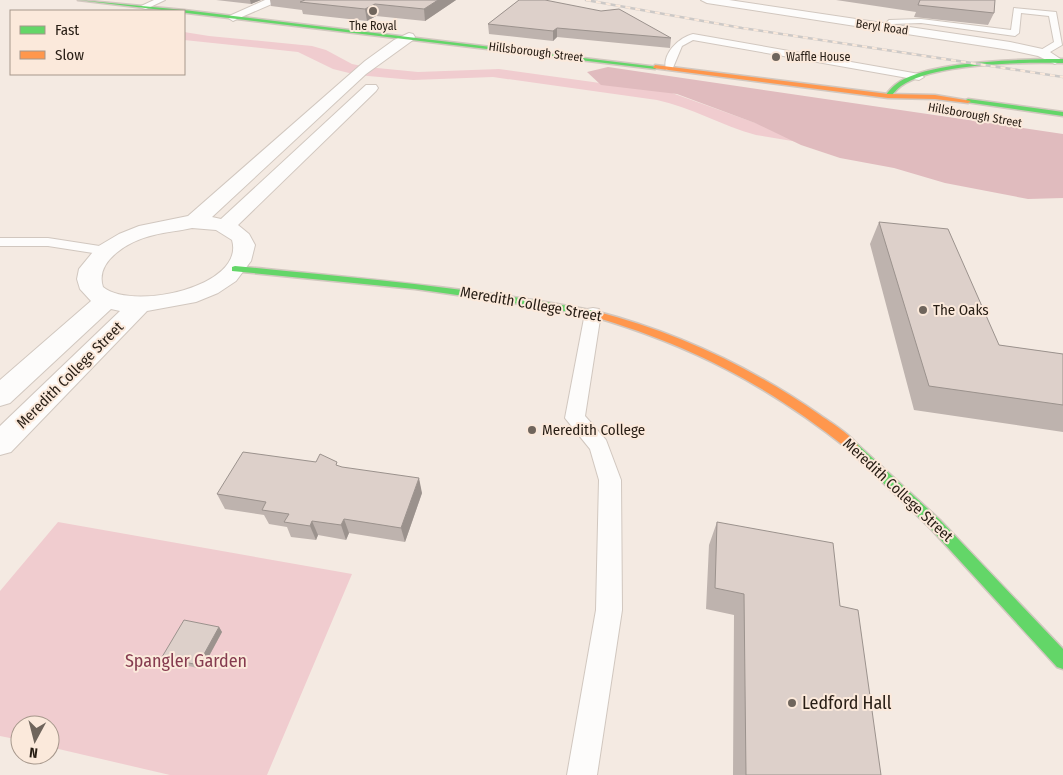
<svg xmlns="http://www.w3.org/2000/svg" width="1063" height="775" font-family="'Fira Sans Condensed',sans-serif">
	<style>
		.green { fill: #f0cccf }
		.forest { fill: #e0bbbe }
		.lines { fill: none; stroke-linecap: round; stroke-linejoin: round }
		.lane-casing { stroke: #d1c7bf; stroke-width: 2 }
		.street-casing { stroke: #d1c7bf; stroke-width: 2 }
		.fast-casing { stroke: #d1c7bf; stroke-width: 3 }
		.slow-casing { stroke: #d1c7bf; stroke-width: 3 }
		.lane { fill: #fdfcfb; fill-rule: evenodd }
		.street { fill: #fdfcfb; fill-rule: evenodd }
		.fast { fill: #63d668; fill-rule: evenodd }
		.slow { fill: #ff974d; fill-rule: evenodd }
		.rail-casing { stroke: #ccc9c7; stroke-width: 2.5 }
		.rail { stroke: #fbe9db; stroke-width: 2; stroke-dasharray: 5; stroke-linecap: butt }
		.wall { fill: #beb3ae }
		.shaded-wall { fill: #9b928d }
		.building { fill: #ddd0ca; stroke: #9b928d }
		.poi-dot { fill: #6f655c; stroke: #fbe9db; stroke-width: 2 }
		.labels { text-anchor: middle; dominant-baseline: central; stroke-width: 4; stroke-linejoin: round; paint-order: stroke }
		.far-poi-label { font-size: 12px; fill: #271d14; stroke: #fbe9db }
		.far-street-label { font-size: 12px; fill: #271d14; stroke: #fbe9db }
		.street-label { font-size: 15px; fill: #271d14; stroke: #fbe9db }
		.poi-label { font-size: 15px; fill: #271d14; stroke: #fbe9db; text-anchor: start }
		.near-park-label { font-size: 18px; fill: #853b4f; stroke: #fbe9db }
		.near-poi-label { font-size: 18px; fill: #271d14; stroke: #fbe9db; text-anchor: start }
	</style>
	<rect width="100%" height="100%" fill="#f4eae2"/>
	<g class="green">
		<path d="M 184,32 L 209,36 L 312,46 L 326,50 L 352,64 L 367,67 L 418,72 L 499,69 L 672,93 L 761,125 L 1063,186 L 756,135 C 722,126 691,107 657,100 L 493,77 L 413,80 L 357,75 L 333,69 L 298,52 L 184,40 Z"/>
		<polygon points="58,522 352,574 267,775 170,775 50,747 50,725 20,725 20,740 0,736 0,591"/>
	</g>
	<polygon class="forest" points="608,67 1063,134 1063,198 1028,199 945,183 894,168 840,158 801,145 755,123 677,94 601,85 587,72"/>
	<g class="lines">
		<g class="lane-casing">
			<g id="lane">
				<polygon points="154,0 165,0 146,9 139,7"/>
				<polygon points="1014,8 1056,12 1062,45 1045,55 1039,55 1039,51 1054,42 1049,16 1021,13 1019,33 1015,36 921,23 892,24 886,29 882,27 889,20 921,19 1011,30"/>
				<path d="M 693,34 L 919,74 L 924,77 L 919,80 L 693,40 L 682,46 L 672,70 L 666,70 C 662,54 678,38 693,34 Z"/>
				<polygon points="0,238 48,238 106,247 113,251 106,255 48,246 0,246"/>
				<polygon points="593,308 599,309 601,313 585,416 606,440 621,480 622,610 597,775 567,775 596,610 599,480 590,449 565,418 585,313 587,309"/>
			</g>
		</g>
		<g class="street-casing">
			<g id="street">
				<polygon points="265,0 281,0 237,19 233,21 227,17"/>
				<polygon points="701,0 729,0 1010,42 1047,50 1062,60 1055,64 1038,56 1010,50 707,3"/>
				<path d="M 409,33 L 413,34 L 415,37 L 413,40 L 366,74 L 212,217 L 221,219 L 366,85 L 376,85 L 378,88 L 376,91 L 238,225 L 249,234 L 255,245 L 251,261 L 236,281 L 218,293 L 196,302 L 147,311 L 11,452 L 0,455 L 0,426 L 120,311 L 111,309 L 10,403 L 0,406 L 0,380 L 91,301 L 80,289 L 77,279 L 79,269 L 97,247 L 119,234 L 139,226 L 188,216 L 365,61 L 394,40 ZM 192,228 L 216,230 L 232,240 C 246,287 132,311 103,287 C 94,260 131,240 154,235 C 166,232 179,231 192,228 Z"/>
			</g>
		</g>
		<g class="fast-casing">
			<g id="fast">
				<polygon points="78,0 184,10 658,67 655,69"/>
				<path d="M 1047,59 L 1063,59 L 1063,63 C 1023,62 933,63 901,86 C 897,89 893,94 890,97 L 885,96 C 888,92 891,88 895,85 C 922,62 1011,60 1047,59 Z"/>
				<polygon points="968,99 1063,112 1063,116 966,102 966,100"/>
				<path d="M 235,266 C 356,278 476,288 595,311 L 600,314 L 595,317 L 548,308 L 415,289 L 232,271 L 232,267 Z"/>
				<polygon points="852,441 856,443 940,520 1063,649 1063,669 1057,667 930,528 848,449 846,446 848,443"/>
			</g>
		</g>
		<g class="slow-casing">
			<g id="slow">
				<polygon points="655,65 888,94 935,95 971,101 968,103 935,99 888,98 653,68"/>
				<path d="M 595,311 C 676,332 751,367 820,415 C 830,422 853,436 858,446 L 856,449 L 848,449 C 767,385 691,345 591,316 L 590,314 Z"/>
			</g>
		</g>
		<use href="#lane" class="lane"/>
		<use href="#street" class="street"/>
		<use href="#fast" class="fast"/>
		<use href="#slow" class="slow"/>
		<g class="rail-casing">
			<polyline id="rail" points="586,0 742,28 1063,77"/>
		</g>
		<use href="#rail" class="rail"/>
	</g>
	<g class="wall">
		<polygon points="216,0 261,0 251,4"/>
		<polygon points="270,0 456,0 425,21 376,16 367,21 303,14 302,10 271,6"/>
		<polygon points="519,0 671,38 670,48 557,37 553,41 489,34 488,24"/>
		<polygon points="836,0 995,0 994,13 988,25 914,17 916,12"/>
		<polygon points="879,222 999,345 1063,354 1063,432 914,410 870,244"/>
		<polygon points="422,493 405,542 349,533 346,540 318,535 316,540 291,537 287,527 269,524 264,515 225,509 217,494"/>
		<polygon points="717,522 840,606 881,775 733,775 734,615 706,609 709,545"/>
		<polygon points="219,627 222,632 202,669 166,661 162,657"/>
	</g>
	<g class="shaded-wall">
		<polygon points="250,0 261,0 251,4"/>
		<polygon points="438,0 456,0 425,21 424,9"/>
		<polygon points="375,4 376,16 367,21 365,9"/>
		<polygon points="557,28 557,37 553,41 553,31"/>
		<polygon points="419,478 422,493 405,542 401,528"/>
		<polygon points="344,519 349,533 346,540 341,525"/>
		<polygon points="312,521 318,535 316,540 310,526"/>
		<polygon points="219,627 222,632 202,669 198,665"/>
	</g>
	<g class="building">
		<polygon points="305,0 438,0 424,9 375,4 365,9 300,2"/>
		<polygon points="519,0 545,0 601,11 619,9 671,38 557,28 553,31 488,24"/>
		<polygon points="920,0 995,0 994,13 918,5"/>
		<polygon points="879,222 948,229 999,345 1063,354 1063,405 929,386"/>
		<polygon points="243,452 316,462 320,454 337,462 336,465 342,467 419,478 401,528 344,519 341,525 312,521 310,526 284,522 289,514 262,510 266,502 217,494"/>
		<polygon points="717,522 833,543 840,606 858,610 881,775 746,775 744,594 715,588"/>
		<polygon points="184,620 219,627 198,665 162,657"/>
	</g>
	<g class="poi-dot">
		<circle cx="373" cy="11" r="5"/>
		<circle cx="776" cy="57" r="5"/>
		<circle cx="923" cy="310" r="5"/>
		<circle cx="532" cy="430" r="5"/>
		<circle cx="792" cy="703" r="5"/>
	</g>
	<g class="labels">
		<g class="far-poi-label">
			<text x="373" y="26">The Royal</text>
			<text x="786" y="57" text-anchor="start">Waffle House</text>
		</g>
		<g class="far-street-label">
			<text transform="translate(882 27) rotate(8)">Beryl Road</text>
			<text transform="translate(536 52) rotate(7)">Hillsborough Street</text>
			<text transform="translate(975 115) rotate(10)">Hillsborough Street</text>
		</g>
		<g class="street-label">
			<text transform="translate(531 304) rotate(10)">Meredith College Street</text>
			<text transform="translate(70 375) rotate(-45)">Meredith College Street</text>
			<text transform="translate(898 490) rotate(43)">Meredith College Street</text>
		</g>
		<g class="poi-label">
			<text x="933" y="310">The Oaks</text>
			<text x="542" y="430">Meredith College</text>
		</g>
		<g class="near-park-label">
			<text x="186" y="661">Spangler Garden</text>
		</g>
		<g class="near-poi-label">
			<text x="802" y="703">Ledford Hall</text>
		</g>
	</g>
	<rect x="10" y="10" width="175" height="65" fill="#fbe9db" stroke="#a6978b"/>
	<rect x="20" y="26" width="25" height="8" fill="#63d668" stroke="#a6978b"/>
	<text x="55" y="35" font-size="15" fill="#271d14">Fast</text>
	<rect x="20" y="51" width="25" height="8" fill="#ff974d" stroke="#a6978b"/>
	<text x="55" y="60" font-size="15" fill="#271d14">Slow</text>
	<g transform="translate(35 740) rotate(187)"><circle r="24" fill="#fbe9db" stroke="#a6978b"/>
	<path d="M0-4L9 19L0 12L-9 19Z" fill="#6f655c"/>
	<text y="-8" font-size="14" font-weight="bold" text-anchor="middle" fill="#271d14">N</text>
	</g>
</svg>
